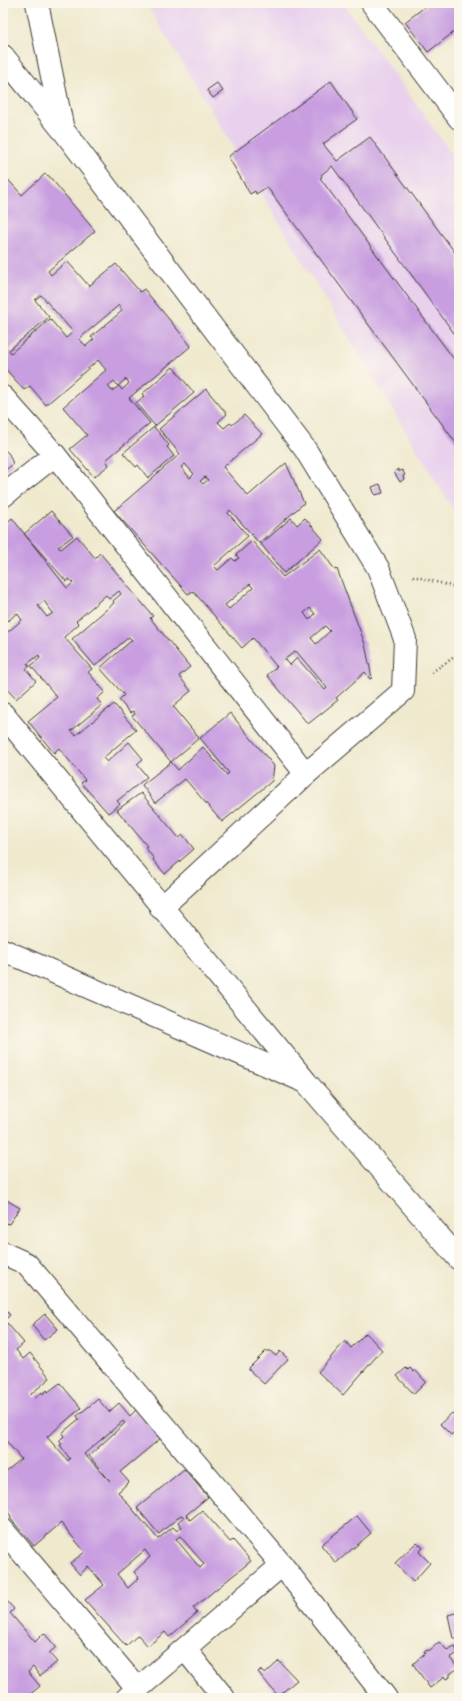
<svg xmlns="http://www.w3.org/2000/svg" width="462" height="1701" font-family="Itim,sans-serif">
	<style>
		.built { fill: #e9d1ed }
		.building { fill: #c89ee0; fill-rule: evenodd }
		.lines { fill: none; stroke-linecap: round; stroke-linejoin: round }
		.minor-casing { stroke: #3c3b37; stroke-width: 24 }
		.path { stroke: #3c3b37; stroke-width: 2.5; stroke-dasharray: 1 3; stroke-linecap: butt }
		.minor { stroke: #fff; stroke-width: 22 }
	</style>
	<rect width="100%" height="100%" fill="#fbf7ec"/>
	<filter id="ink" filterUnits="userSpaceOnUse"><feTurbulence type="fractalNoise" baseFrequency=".025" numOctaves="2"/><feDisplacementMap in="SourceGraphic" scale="8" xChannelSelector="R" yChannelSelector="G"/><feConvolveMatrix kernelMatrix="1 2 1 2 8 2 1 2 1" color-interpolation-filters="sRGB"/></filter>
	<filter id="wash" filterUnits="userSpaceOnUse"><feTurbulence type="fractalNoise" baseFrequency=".012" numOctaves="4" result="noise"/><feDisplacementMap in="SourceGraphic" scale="16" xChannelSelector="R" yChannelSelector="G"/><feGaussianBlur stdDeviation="0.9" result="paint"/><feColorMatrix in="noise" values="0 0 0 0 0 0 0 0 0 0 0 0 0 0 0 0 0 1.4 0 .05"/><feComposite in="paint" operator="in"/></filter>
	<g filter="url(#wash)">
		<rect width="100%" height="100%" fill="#efe9ce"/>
		<polygon class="built" points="146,3 343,3 459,164 459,519"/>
		<g id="blocks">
			<g class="building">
				<polygon points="430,3 459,3 459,28 428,52 405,22"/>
				<polygon points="331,81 357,119 323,144 337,161 370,137 459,258 459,340 332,166 321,175 322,177 320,178 459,366 459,447 267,187 256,194 255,191 250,194 229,158 229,156"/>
				<polygon points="217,83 223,91 213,98 207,90"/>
				<path d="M 3,174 L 22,195 L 45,174 L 49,176 L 95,231 L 48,271 L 51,275 L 67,261 L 89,286 L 116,264 L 140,292 L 144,289 L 191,346 L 129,398 L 150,423 L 106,460 L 109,465 L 94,477 L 70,449 L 87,435 L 63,407 L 106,370 L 98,360 L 46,405 L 30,386 L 24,390 L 3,366 ZM 41,295 L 73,332 L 66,338 L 50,319 L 11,353 L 9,350 L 49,317 L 35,300 ZM 119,305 L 122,311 L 91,337 L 94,339 L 86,346 L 79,339 ZM 126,379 L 129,383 L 122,390 L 119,386 L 112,391 L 108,386 L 114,381 L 118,386 Z"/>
				<polygon points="173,367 194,393 155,426 136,403 144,396 142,394"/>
				<path d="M 206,389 L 227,414 L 218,422 L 224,428 L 230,423 L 232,425 L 244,415 L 262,434 L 223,467 L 248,496 L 286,463 L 304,503 L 259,543 L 230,510 L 228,513 L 248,536 L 214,566 L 218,570 L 232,558 L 235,561 L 239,558 L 236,555 L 252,541 L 283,577 L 320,549 L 335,570 L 337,569 L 365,644 L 372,678 L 370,679 L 365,672 L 336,698 L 338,700 L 308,724 L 267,675 L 277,667 L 253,638 L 242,648 L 193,591 L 188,594 L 114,511 L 180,454 L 159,429 ZM 185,464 L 194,474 L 190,478 L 181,467 ZM 205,477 L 208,480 L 203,484 L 200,481 ZM 250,584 L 253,588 L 229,609 L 225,605 ZM 310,608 L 315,614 L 309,620 L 304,613 ZM 325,626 L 330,631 L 316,644 L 311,638 ZM 296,651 L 327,688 L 325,690 L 297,658 L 290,665 L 285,659 Z"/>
				<polygon points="154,427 169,445 167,447 174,456 148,478 138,465 136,467 123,453"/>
				<polygon points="3,448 9,454 13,464 3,472"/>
				<polygon points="398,469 399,472 402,470 405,475 403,476 404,479 400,482 394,472"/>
				<polygon points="380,484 383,493 375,495 372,487"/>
				<path d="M 51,511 L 73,536 L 58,547 L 61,549 L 77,536 L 95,558 L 100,553 L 153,616 L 150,618 L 190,667 L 179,676 L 191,691 L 173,706 L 199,738 L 171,762 L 132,716 L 135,714 L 133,711 L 130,713 L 119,700 L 124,695 L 100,668 L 132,640 L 129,637 L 95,666 L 72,639 L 114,603 L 113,601 L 121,594 L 119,591 L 109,599 L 106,595 L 76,621 L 79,624 L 64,637 L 92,669 L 88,672 L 105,692 L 97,699 L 102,705 L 71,731 L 76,735 L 114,704 L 136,730 L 103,758 L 107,762 L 129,742 L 143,759 L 137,764 L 147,777 L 117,801 L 120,804 L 108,813 L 81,783 L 85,780 L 59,748 L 54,753 L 28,721 L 57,697 L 31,666 L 40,658 L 39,655 L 27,664 L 30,666 L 26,669 L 36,681 L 16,699 L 3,685 L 3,636 L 22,620 L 17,613 L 8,621 L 3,615 L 3,526 L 12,518 L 67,588 L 73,583 L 69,579 L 67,582 L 24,534 ZM 44,601 L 53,613 L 47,617 L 38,606 Z"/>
				<polygon points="291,518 297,525 305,518 323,539 284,573 261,544"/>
				<polygon points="230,713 274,766 272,781 222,822 185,779 155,803 142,785 171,762 178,770 203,747 227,775 229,773 200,738"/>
				<polygon points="141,793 179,838 183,835 194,849 165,874 153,860 154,859 145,847 147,846 117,810"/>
				<polygon points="3,1198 20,1208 9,1224 3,1222"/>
				<polygon points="3,1308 10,1315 3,1322"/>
				<polygon points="45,1314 58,1329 44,1340 32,1325"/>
				<path d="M 7,1323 L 24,1343 L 16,1350 L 23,1359 L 30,1353 L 50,1378 L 31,1394 L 35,1398 L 42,1392 L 43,1394 L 47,1390 L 48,1392 L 60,1383 L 81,1408 L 47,1437 L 68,1461 L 70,1459 L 60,1445 L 62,1444 L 59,1441 L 64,1436 L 62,1433 L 79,1419 L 77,1416 L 98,1399 L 109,1412 L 119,1403 L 130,1416 L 136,1410 L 161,1438 L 120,1472 L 129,1482 L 118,1492 L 158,1539 L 173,1527 L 177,1531 L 182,1527 L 178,1522 L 184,1517 L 181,1515 L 159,1534 L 137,1508 L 184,1469 L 208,1497 L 186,1515 L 190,1520 L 202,1510 L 230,1542 L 233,1540 L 251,1561 L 193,1608 L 197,1613 L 169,1637 L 165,1632 L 148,1646 L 138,1635 L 126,1646 L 85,1600 L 104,1585 L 88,1566 L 80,1575 L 70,1563 L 85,1552 L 61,1523 L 34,1546 L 10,1518 L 11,1516 L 3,1506 L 3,1474 L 21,1459 L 3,1437 L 3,1327 ZM 123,1421 L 125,1423 L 89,1456 L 110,1481 L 84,1454 ZM 180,1536 L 204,1564 L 200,1568 L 176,1539 ZM 145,1550 L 150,1557 L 134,1572 L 139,1578 L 128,1588 L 117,1574 Z"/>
				<polygon points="366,1333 382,1350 343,1395 318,1372 345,1341 351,1348"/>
				<polygon points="266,1351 270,1351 276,1356 280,1351 288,1359 264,1384 249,1370 249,1368"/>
				<polygon points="406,1368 408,1370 410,1368 414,1372 415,1370 426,1382 414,1394 397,1376"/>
				<polygon points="452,1413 459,1420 459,1428 451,1435 440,1424"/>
				<polygon points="357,1516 371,1533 336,1563 321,1545"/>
				<polygon points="417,1542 423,1548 419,1552 430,1563 413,1582 395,1563"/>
				<polygon points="5,1599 14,1609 10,1613 35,1642 44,1633 56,1647 49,1653 57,1662 40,1676 33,1667 28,1672 40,1686 26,1698 3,1698 3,1601"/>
				<polygon points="459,1612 459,1638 453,1638 448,1615"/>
				<polygon points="439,1642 447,1650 455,1646 458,1653 450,1658 458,1668 450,1674 450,1677 446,1679 444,1677 430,1688 413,1664 425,1653 424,1651 430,1650"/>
				<polygon points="279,1661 297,1680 278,1696 258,1672 260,1670 265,1674"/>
			</g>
		</g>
	</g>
	<g filter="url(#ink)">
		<use href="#blocks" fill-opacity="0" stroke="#3c3b37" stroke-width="1"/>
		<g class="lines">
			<g class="minor-casing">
				<g id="minor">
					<polyline points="37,3 63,130 305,449 378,568 405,639 403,691 306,774 161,908"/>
					<polyline points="372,3 459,118"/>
					<polyline points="3,56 61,128"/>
					<polyline points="3,397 55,455 306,774"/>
					<polyline points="3,496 55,455"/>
					<polyline points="3,714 306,1082 459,1259"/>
					<polyline points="3,950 301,1080"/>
					<polyline points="3,1253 27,1264 282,1565 127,1698"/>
					<polyline points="3,1530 138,1689"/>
					<polyline points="282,1565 386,1698"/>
					<polyline points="185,1649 224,1698"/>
				</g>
			</g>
			<g class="path">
				<polyline points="413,576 459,588"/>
				<polyline points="432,672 459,654"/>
			</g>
			<use href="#minor" class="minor"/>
		</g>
	</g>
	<rect width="462" height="1701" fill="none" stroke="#fbf7ec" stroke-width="16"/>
</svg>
